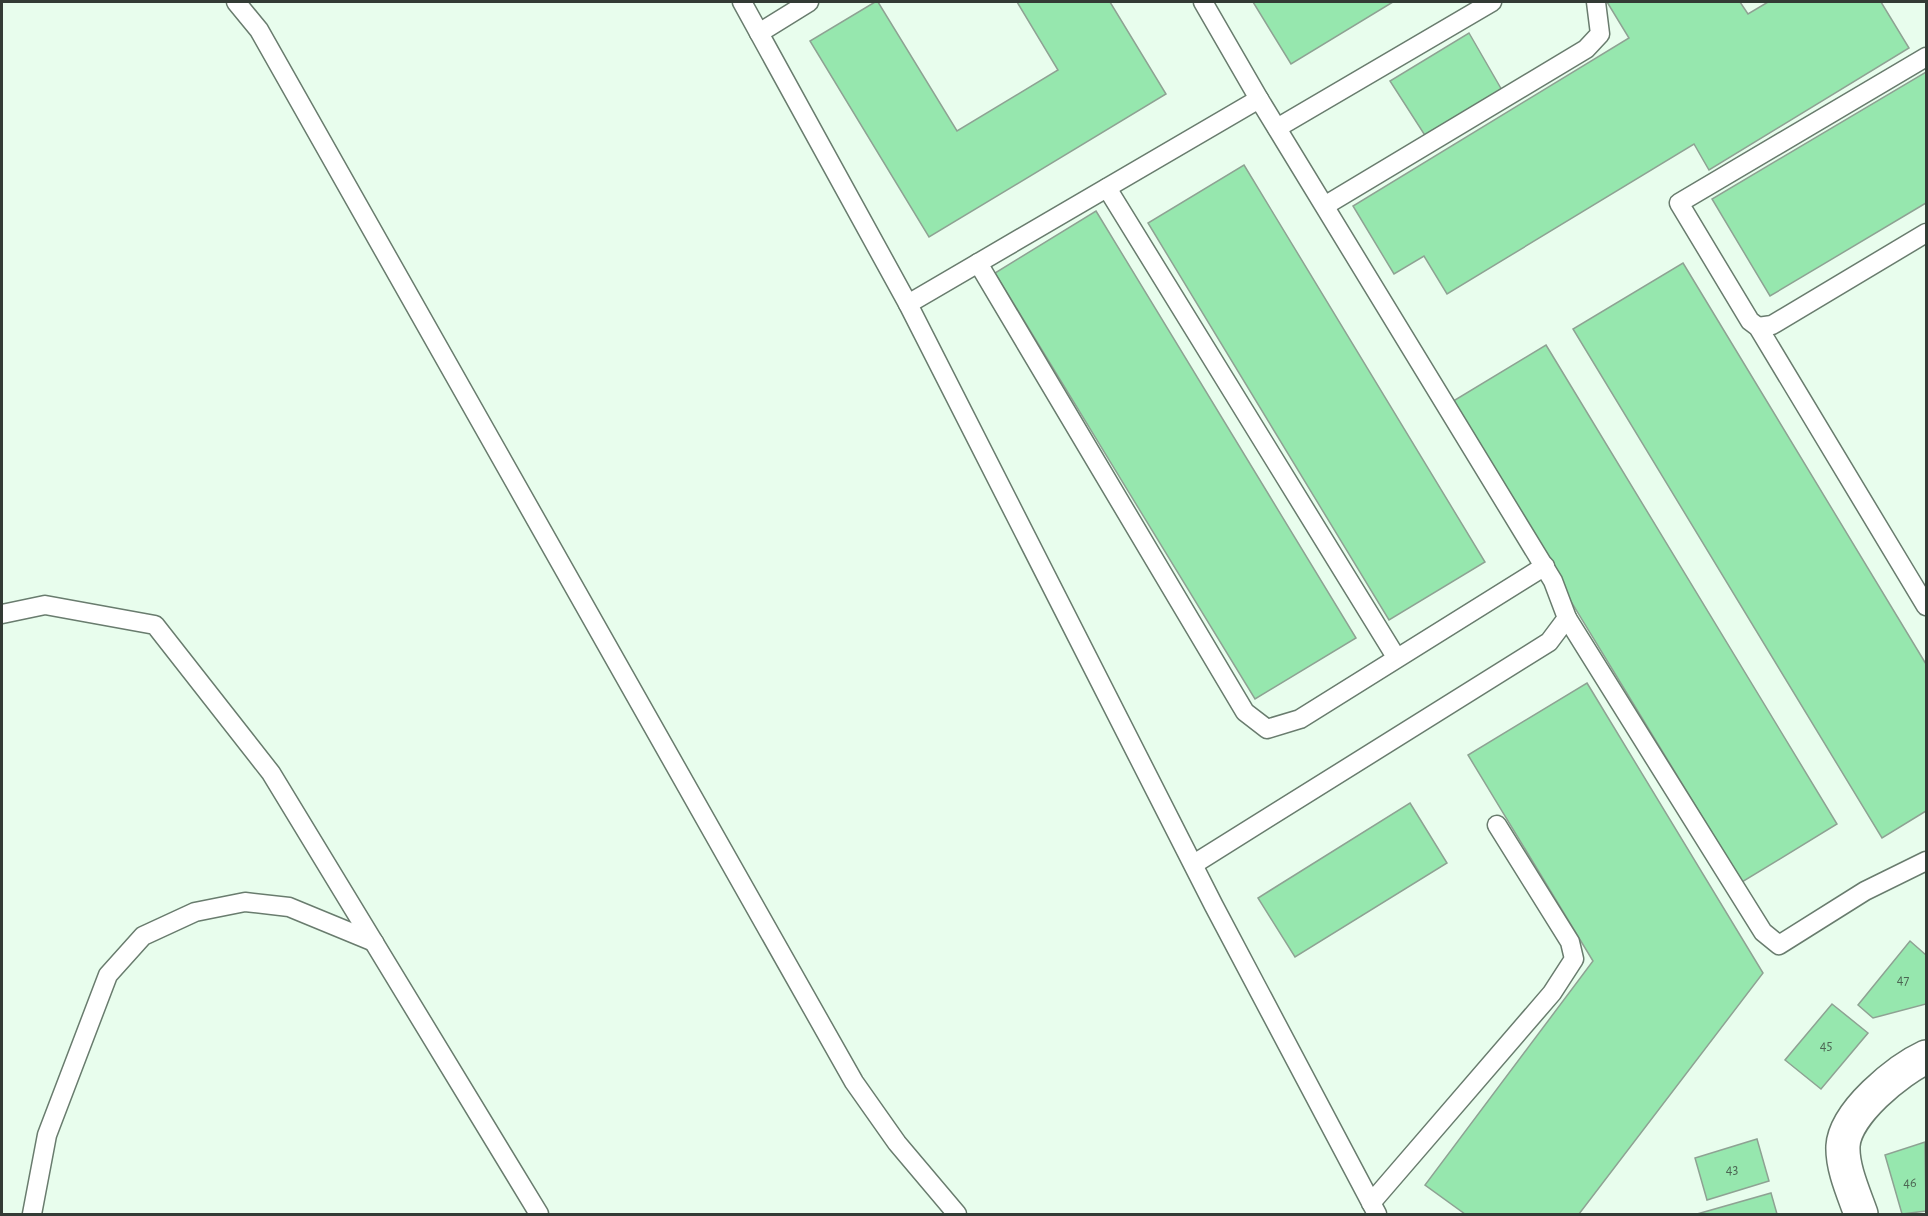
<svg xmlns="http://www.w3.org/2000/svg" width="1928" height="1216" font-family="'Alegreya Sans',sans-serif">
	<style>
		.building { fill: #96e7ae; stroke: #8ea293; stroke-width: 1.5 }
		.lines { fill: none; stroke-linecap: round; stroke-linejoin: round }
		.service-casing { stroke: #697c6e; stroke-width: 21 }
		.minor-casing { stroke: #697c6e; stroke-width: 36 }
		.service { stroke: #fff; stroke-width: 18 }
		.minor { stroke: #fff; stroke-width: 33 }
		.labels { text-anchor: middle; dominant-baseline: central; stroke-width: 6; stroke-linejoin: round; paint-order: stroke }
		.number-label { font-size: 14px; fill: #4c6653 }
	</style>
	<rect width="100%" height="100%" fill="#e8fded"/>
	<g class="building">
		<polygon points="875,2 878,2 957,131 1058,70 1017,2 1110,2 1166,94 929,237 810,41"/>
		<polygon points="1253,2 1393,2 1291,64"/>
		<polygon points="1607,2 1740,2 1748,14 1768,2 1881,2 1909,48 1709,170 1694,144 1447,294 1424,256 1394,274 1353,206 1629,38"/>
		<polygon points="1469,33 1503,92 1426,137 1390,81"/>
		<polygon points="1926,72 1926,203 1770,296 1712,199"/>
		<polygon points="1244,165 1485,562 1389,620 1148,223"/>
		<polygon points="1096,211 1356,638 1255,699 995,273"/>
		<polygon points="1683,263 1926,664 1926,811 1882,838 1573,329"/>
		<polygon points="1546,345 1837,824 1742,882 1450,403"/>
		<polygon points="1587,683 1763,973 1579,1214 1465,1214 1425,1185 1593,961 1468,755"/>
		<polygon points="1410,803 1447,863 1295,957 1258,898"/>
		<polygon points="1910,941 1926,955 1926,1004 1873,1018 1858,1005"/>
		<polygon points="1832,1004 1868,1033 1821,1089 1785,1060"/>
		<polygon points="1757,1139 1769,1181 1707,1200 1695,1158"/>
		<polygon points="1925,1142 1926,1211 1902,1214 1885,1155"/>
		<polygon points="1771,1193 1777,1214 1697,1214"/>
	</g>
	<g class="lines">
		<g class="service-casing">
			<g id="service">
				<polyline points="236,2 259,30 854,1082 897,1143 957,1214"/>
				<polyline points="742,2 908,304 1214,906 1377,1214"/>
				<polyline points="759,33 809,2"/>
				<polyline points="1926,57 1679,203 1750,321 1758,327 1926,606"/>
				<polyline points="1277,128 1492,2"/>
				<polyline points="1107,188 1396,657"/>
				<polyline points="1326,205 1586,49 1600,34 1596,2"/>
				<polyline points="978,263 1245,712 1267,729 1300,719 1545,566"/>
				<polyline points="908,304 1259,99"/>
				<polyline points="1758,327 1772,325 1926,233"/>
				<polyline points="2,614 45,605 155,625 271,773 539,1214"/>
				<polyline points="1567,618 1763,932 1779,945 1865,891 1926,861"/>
				<polyline points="1194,864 1549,642 1567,618 1553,581 1259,99 1203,2"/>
				<polyline points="1371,1203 1552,993 1574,959 1570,942 1497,825"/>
				<polyline points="32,1214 47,1135 108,975 143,936 195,912 245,902 289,907 374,942"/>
			</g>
		</g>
		<g class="minor-casing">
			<path id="minor" d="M 1861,1214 C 1854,1194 1842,1168 1843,1146 C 1845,1113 1898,1070 1926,1057"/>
		</g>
		<use href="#service" class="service"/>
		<use href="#minor" class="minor"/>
	</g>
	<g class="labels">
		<g class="number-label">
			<text x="1903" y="980">47</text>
			<text x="1826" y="1046">45</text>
			<text x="1732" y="1170">43</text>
			<text x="1910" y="1183">46</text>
		</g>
	</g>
	<rect width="1928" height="1216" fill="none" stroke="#333b35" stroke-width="6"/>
</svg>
